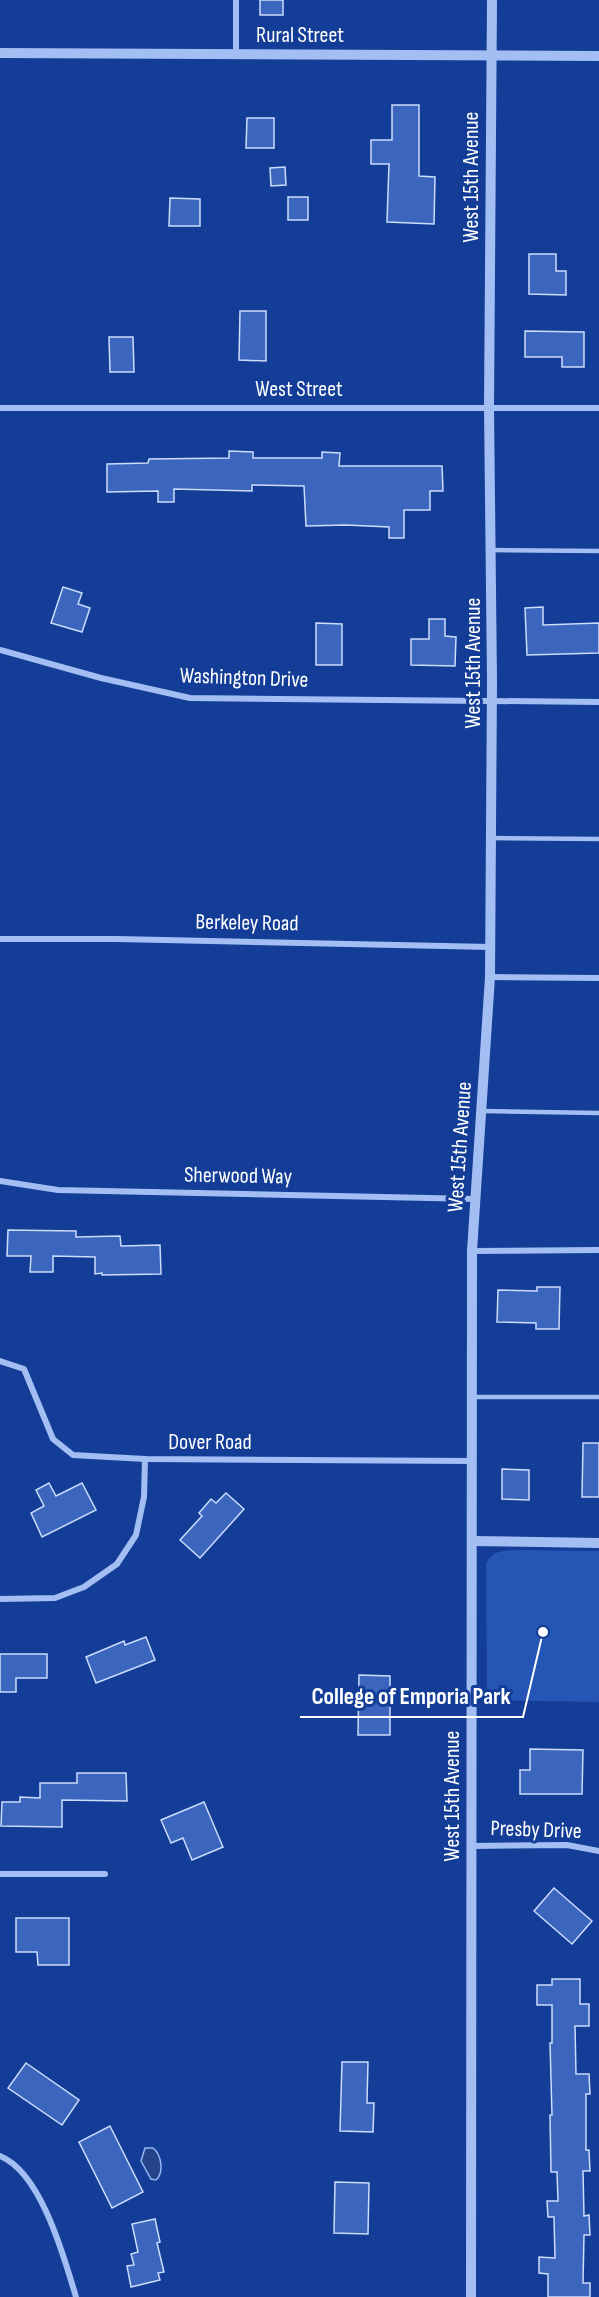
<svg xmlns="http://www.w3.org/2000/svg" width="599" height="2297" font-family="'Sofia Sans Condensed',sans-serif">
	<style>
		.green { fill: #2555b5 }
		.water { fill: #254488; stroke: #95b6f6; stroke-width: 1.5 }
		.building { fill: #3c66be; stroke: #cbdcfd; stroke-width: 1.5 }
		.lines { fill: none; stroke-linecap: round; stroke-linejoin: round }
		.service { stroke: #a3bef3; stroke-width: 4.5 }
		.minor { stroke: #a3bef3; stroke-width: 6 }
		.tertiary { stroke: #a3bef3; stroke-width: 10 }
		.labels { text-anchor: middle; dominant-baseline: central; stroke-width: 6; stroke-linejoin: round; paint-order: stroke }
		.street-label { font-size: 22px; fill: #fff; stroke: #133d96 }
		.leader { fill: none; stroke: #fff; stroke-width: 2 }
		.callout-dot { fill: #fff; stroke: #133d96; stroke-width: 2 }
		.callout-label { font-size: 24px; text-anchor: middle; font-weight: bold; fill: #fff; stroke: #133d96; stroke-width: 6; stroke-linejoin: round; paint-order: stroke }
	</style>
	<rect width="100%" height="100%" fill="#133d96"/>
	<path class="green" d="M 512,1550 L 599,1551 L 599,1702 L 487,1700 L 486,1564 C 491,1552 500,1551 512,1550 Z"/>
	<path class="water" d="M 145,2148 L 153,2148 C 162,2155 164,2173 156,2180 L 151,2179 L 141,2161 Z"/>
	<g class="building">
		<rect x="260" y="0" width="23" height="15"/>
		<polygon points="392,105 419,105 419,176 435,177 434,224 387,222 389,164 371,164 371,140 392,140"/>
		<polygon points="247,118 274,118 274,148 246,148"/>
		<polygon points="285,167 286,185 271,186 270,168"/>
		<rect x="288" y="197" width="20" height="23"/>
		<polygon points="170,198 200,199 200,226 169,226"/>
		<polygon points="529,254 556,254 556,271 566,271 566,295 529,294"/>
		<polygon points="240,311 266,311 266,361 239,360"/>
		<polygon points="525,331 584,332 584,367 562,367 562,357 525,357"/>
		<polygon points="109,337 133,337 134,372 110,372"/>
		<polygon points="229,451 253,452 253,458 322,458 322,452 340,453 339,466 442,466 443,491 430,491 430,510 404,510 404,538 389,538 389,527 346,525 306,526 304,486 252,485 252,491 174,489 174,502 158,502 158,491 107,492 107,464 148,463 149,459 229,458"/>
		<polygon points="63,587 82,593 78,604 90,608 82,632 51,623"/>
		<polygon points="543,607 543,625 599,623 599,653 527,655 525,608"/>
		<polygon points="429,619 445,619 445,636 456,637 455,666 411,665 411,639 429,639"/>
		<polygon points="316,623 342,624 342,665 316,665"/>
		<polygon points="8,1230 76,1231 76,1237 120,1236 121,1246 160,1245 161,1274 102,1275 102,1273 95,1274 95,1257 53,1256 53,1272 30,1272 31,1256 7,1256"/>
		<polygon points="537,1287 560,1287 559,1329 536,1329 536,1323 497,1322 498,1290 537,1291"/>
		<polygon points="583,1443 599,1443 599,1497 582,1497"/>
		<polygon points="502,1469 529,1470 529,1500 502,1499"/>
		<polygon points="49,1483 56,1496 82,1483 96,1510 42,1537 31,1513 44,1506 36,1490"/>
		<polygon points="226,1493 244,1509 200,1558 180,1540 202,1516 199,1513 211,1499 216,1503"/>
		<polygon points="146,1637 155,1660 96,1683 86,1657 124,1641 125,1645"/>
		<polygon points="0,1654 47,1654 47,1678 16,1678 16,1692 0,1692"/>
		<polygon points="359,1675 390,1676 390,1735 358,1735"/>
		<polygon points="530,1749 583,1750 582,1794 520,1794 520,1770 530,1770"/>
		<polygon points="77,1773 126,1773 127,1801 62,1800 62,1827 1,1826 2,1802 20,1802 20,1797 40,1798 40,1783 77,1783"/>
		<polygon points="204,1802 223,1847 192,1860 183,1838 171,1843 161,1820"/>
		<polygon points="554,1888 592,1921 572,1944 534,1911"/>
		<polygon points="16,1918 69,1918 69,1965 38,1965 37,1952 16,1952"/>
		<polygon points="552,1979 580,1979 580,2004 589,2004 589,2026 575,2026 576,2074 589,2074 590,2094 586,2094 586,2150 589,2150 590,2171 583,2171 584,2216 589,2215 590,2235 584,2235 583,2283 590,2283 590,2297 548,2297 548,2274 539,2273 539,2257 555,2258 554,2217 548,2217 547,2201 558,2201 557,2172 551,2172 550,2115 552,2115 550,2043 552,2043 552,2005 537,2005 537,1985 552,1985"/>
		<polygon points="342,2062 368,2062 367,2103 374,2103 373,2132 340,2131"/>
		<polygon points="26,2063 79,2100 62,2125 8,2088"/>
		<polygon points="110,2126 143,2192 112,2208 79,2142"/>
		<polygon points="335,2182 369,2183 368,2234 334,2233"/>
		<polygon points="155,2219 160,2242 157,2243 164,2272 158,2273 160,2280 131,2287 127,2266 134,2265 131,2254 138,2252 132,2224"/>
	</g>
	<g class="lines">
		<g class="service">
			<polyline points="492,550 599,551"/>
			<polyline points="492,838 599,839"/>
			<polyline points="482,1111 599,1113"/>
			<polyline points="472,1397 599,1397"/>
		</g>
		<g class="minor">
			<polyline points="236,54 236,0"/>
			<polyline points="0,408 599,408"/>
			<polyline points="0,650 101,678 190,698 599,702"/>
			<polyline points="0,939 117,939 491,947"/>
			<polyline points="490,977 599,978"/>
			<polyline points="0,1181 58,1190 476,1199"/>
			<polyline points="472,1251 599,1250"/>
			<polyline points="0,1361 24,1369 53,1439 73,1455 145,1459 472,1461"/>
			<polyline points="0,1599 55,1598 84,1587 117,1564 136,1535 144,1497 145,1459"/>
			<polyline points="472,1846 567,1845 599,1851"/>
			<polyline points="0,1874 105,1874"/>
			<path d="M 0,2156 C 41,2172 64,2257 76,2297"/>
		</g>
		<g class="tertiary">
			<polyline points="0,53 599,56"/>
			<polyline points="472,1541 599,1543"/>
			<polyline points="471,2297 472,1251 490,977 492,681 489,406 492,0"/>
		</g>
	</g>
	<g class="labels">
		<g class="street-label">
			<text x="300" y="35">Rural Street</text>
			<text transform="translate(471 177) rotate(-90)">West 15th Avenue</text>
			<text x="299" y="389">West Street</text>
			<text transform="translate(473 663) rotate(-90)">West 15th Avenue</text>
			<text transform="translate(244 678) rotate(2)">Washington Drive</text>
			<text transform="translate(247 923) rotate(1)">Berkeley Road</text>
			<text transform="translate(460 1147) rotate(-86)">West 15th Avenue</text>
			<text transform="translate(238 1176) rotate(1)">Sherwood Way</text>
			<text x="210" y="1442">Dover Road</text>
			<text transform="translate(452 1796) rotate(-90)">West 15th Avenue</text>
			<text transform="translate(536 1830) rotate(2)">Presby Drive</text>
		</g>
	</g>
	<path class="leader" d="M543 1632L523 1717H300"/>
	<circle class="callout-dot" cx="543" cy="1632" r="6"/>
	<g class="callout-label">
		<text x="411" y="1704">College of Emporia Park</text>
	</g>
</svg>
